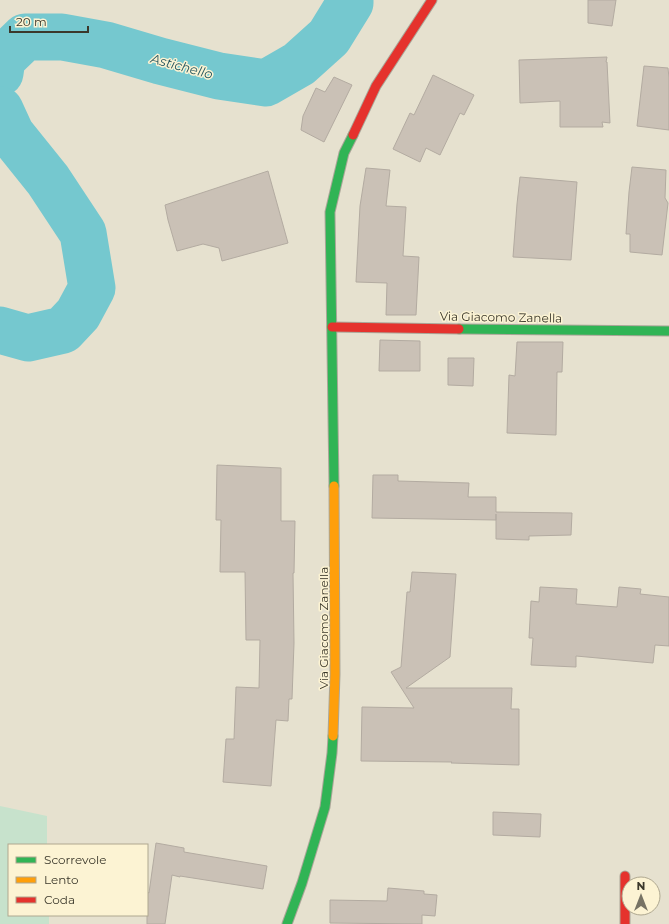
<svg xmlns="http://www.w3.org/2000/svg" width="669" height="924" font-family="Montserrat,sans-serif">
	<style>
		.green { fill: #c7e2cc }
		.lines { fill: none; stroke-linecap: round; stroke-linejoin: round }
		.river { stroke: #75c8cf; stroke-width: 47 }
		.building { fill: #cac1b6; stroke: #b3aba1 }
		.fast-casing { stroke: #aaa698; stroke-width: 11 }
		.slow-casing { stroke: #aaa698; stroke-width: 11 }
		.jam-casing { stroke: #aaa698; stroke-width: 11 }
		.fast { stroke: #30b455; stroke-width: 9 }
		.slow { stroke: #ff9f0a; stroke-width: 9 }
		.jam { stroke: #e5322d; stroke-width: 9 }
		.labels { text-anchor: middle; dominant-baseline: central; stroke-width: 3; stroke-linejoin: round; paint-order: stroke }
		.street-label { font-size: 12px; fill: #3b382b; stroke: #fcf3d3 }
		.water-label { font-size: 13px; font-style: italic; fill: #23555e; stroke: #fcf3d3 }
	</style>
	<rect width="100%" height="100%" fill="#e6e1cf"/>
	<g class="green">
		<polygon points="101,269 93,306 74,343 63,350 39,350 0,343 0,315 20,328 41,327 67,314 76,278"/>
		<polygon points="0,806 47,816 47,845 9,845 9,915 49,915 49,924 0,924"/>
	</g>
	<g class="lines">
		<g class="river">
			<polyline points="0,73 2,59 25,37 62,37 106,45 160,61 219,76 266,83 299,64 329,37 350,3 350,0"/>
			<polyline points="0,110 11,134 48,180 83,233 92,288 78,314 63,330 28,338 0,330"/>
		</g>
	</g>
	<g class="building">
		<polygon points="588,0 616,0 612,26 588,23"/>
		<polygon points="607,57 606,62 607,62 610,123 602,122 603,127 560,127 560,101 520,103 519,60"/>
		<polygon points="644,66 668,68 669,78 669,130 637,126"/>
		<polygon points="433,75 474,95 464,115 460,113 440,155 426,148 420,162 393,149 410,113 414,115"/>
		<polygon points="334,77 352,85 324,142 301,130 303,116 316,88 325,92"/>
		<polygon points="632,167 666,170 665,198 668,203 662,255 630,252 630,234 626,234 629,192"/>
		<polygon points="366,168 390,170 386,206 406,207 403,256 419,257 416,315 386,315 387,283 356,282 360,206"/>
		<polygon points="268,171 288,243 222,261 219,248 203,244 177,251 168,220 165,205"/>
		<polygon points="520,177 577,182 571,260 513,257 517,204"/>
		<polygon points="380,340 420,341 420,371 379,371"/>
		<polygon points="517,342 563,342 562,372 557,372 556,435 507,433 509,375 515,376"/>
		<polygon points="448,358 474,358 473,386 448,385"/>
		<polygon points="217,465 281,468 281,521 295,521 294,573 293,573 294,643 292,699 289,699 288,721 276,720 271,786 223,782 226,739 234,739 236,687 259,688 260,640 246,640 245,572 220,572 221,520 216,520"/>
		<polygon points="373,475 398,475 398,481 469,483 468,497 496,497 496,512 572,513 571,535 529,536 529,540 496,539 496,514 496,520 372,518"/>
		<polygon points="412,572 456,574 450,657 406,688 512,688 511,709 519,709 519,765 451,763 452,762 361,761 362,707 414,708 391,672 401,667 407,592 410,592"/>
		<polygon points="540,587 577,589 576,604 617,607 619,587 641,589 640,594 669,597 669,646 655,645 653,663 576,656 576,667 531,665 533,638 529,638 531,601 539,602"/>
		<polygon points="493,812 541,814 540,837 493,835"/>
		<polygon points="156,843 184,848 184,852 267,866 263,889 180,876 180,877 172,875 165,924 147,924 147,892 149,893"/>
		<polygon points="388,888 424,891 424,894 437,895 435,916 422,915 422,924 330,923 330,900 387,901"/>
	</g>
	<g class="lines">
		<g class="fast-casing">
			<g id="fast">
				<polyline points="459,329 669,331"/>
				<polyline points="334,486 330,212 344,153 353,135"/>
				<polyline points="287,924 302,883 325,807 332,753 333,736"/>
			</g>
		</g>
		<g class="slow-casing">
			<polyline id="slow" points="333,736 335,674 334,486"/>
		</g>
		<g class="jam-casing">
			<g id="jam">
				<polyline points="353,135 376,86 432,0"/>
				<polyline points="332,327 459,329"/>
				<polyline points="625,876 625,924"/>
			</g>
		</g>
		<use href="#fast" class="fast"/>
		<use href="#slow" class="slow"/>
		<use href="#jam" class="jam"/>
	</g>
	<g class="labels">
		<g class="street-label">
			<text transform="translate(501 317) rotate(1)">Via Giacomo Zanella</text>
			<text transform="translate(323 628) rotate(-90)">Via Giacomo Zanella</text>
		</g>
		<g class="water-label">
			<text transform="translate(182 66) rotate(15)">Astichello</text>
		</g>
	</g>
	<rect x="8" y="844" width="140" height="72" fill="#fcf3d3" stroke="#afa890"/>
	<rect x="16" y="857" width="20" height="6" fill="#30b455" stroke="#afa890"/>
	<text x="44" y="864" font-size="12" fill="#3b382b">Scorrevole</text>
	<rect x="16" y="877" width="20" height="6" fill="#ff9f0a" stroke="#afa890"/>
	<text x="44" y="884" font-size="12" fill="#3b382b">Lento</text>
	<rect x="16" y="897" width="20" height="6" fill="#e5322d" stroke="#afa890"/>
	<text x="44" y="904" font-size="12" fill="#3b382b">Coda</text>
	<g transform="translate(641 896)"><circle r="19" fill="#fcf3d3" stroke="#afa890"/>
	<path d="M0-3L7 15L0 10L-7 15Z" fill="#777364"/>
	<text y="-6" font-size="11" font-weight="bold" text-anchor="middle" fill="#3b382b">N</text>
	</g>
	<path d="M10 26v6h78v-6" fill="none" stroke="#3b382b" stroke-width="2"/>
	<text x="16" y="26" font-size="12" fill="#3b382b" stroke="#fcf3d3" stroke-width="3" paint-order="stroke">20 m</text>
</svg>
